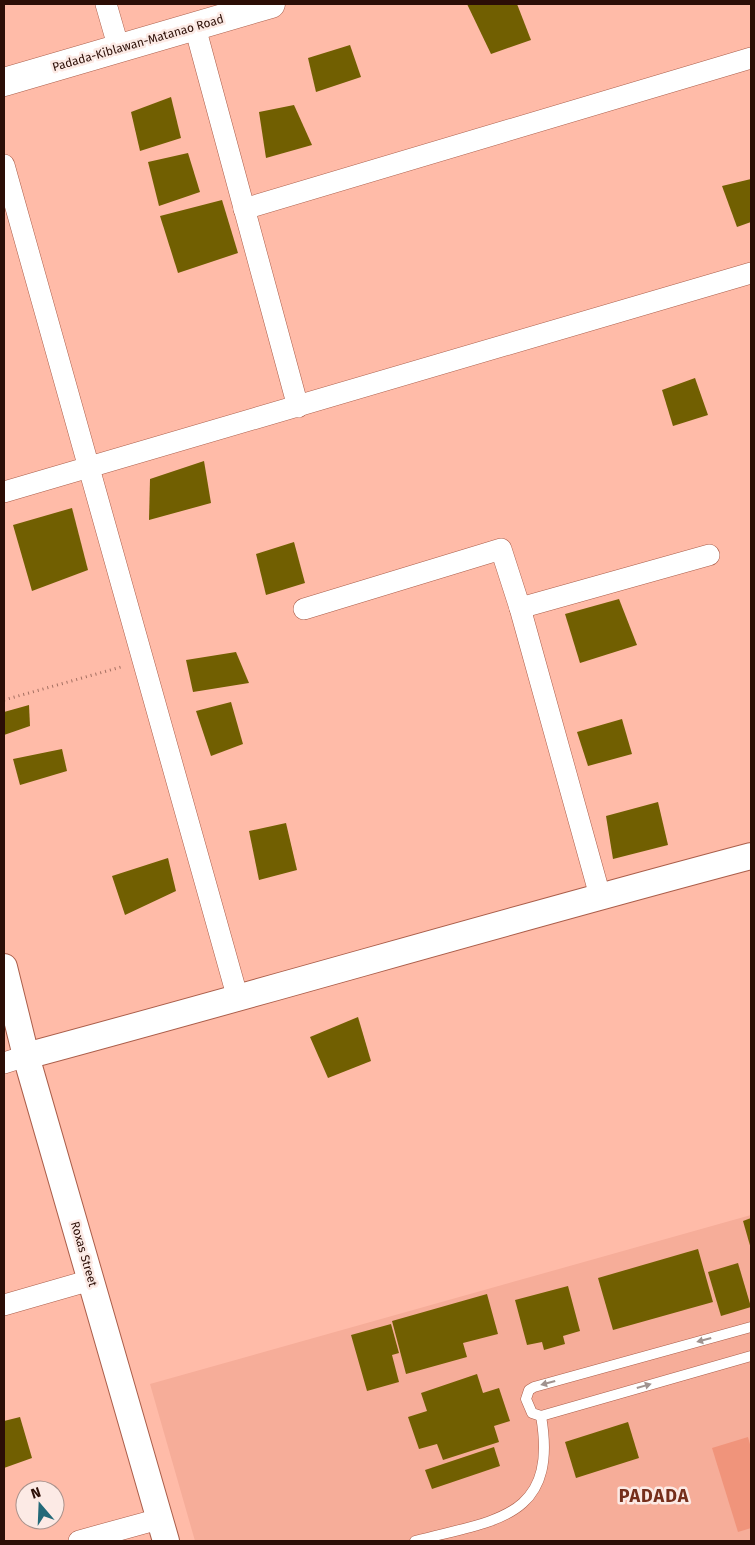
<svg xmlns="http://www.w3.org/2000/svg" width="755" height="1545" font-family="'Fira Sans',sans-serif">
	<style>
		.built { fill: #f6ad99 }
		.green { fill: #f0947b }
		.building { fill: #715f01 }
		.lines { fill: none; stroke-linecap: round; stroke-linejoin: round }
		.service-casing { stroke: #ab5e4a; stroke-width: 11 }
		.minor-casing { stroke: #ab5e4a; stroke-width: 22 }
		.tertiary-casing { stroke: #ab5e4a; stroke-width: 28 }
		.secondary-casing { stroke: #ab5e4a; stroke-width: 29 }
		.path { stroke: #a36f61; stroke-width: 3; stroke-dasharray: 1 4; stroke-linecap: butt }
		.service { stroke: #fff; stroke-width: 10 }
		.minor { stroke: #fff; stroke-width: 21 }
		.tertiary { stroke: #fff; stroke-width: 26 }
		.secondary { stroke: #fff; stroke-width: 28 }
		.oneway { fill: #a0938f }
		.labels { text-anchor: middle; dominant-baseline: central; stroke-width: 5; stroke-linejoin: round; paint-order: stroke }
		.street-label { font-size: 12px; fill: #2c0e06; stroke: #fceae5 }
		.district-label { font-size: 18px; font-weight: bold; letter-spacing: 1px; fill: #752e1b; stroke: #fceae5 }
	</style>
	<rect width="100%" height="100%" fill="#ffbba8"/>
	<polygon class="built" points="751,1215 751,1541 195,1541 150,1384"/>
	<polygon class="green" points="748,1437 751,1448 751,1528 738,1532 712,1448"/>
	<g class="building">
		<polygon points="467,4 517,4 531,40 491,54"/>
		<polygon points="350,45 361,77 316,92 308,58"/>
		<polygon points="171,97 181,138 140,151 131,112"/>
		<polygon points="294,105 312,145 266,158 259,112"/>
		<polygon points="188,153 200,192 159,206 148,162"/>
		<polygon points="751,179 751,222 737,227 722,186"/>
		<polygon points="222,200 238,253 178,273 160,216"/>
		<polygon points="695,378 708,415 673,426 662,390"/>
		<polygon points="204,461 211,503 149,520 150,479"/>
		<polygon points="72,508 88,570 32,591 13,525"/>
		<polygon points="294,542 305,583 266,595 256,554"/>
		<polygon points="619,599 637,645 580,663 565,614"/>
		<polygon points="236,652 249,683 193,692 186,660"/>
		<polygon points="231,702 243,744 211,756 196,711"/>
		<polygon points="29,705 30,726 4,735 4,712"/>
		<polygon points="622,719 632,754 588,766 577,732"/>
		<polygon points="62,749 67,771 20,785 13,759"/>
		<polygon points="658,802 668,845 613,859 606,816"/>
		<polygon points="286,823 297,870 259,880 249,831"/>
		<polygon points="168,858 176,891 125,915 112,876"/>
		<polygon points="358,1017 371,1061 328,1078 310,1037"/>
		<polygon points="751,1218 751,1249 743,1221"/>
		<polygon points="698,1249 713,1302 613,1330 598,1278"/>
		<polygon points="738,1263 751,1307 721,1316 708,1272"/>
		<polygon points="568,1286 580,1331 563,1336 565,1344 544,1350 542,1342 527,1345 515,1300"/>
		<polygon points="487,1294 498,1334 463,1343 467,1357 406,1374 392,1321"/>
		<polygon points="391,1324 399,1353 392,1355 399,1382 367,1391 351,1335"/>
		<polygon points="477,1374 483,1393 499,1388 510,1421 494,1426 499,1442 443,1460 437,1444 419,1449 408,1417 427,1411 421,1393"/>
		<polygon points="20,1417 32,1458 4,1468 4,1421"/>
		<polygon points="628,1422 639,1458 576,1478 565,1442"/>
		<polygon points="494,1447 500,1466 432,1489 425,1470"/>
	</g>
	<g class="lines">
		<g class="service-casing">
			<g id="service">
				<polyline points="751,1327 534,1387 529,1390 526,1399 532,1413 541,1416 751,1356"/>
				<path d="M 415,1541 C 493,1520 559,1520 541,1416"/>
			</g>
		</g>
		<g class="minor-casing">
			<g id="minor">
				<polyline points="106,4 119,49"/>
				<polyline points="195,27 298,407"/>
				<polyline points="4,165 238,999"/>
				<polyline points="244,209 751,58"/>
				<polyline points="4,492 751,273"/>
				<polyline points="304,609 501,549 520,608"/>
				<polyline points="600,896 520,608 709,555"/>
				<polyline points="4,1063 26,1056"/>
				<polyline points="4,1305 91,1280"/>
				<polyline points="79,1541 159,1519"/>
			</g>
		</g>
		<g class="tertiary-casing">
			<g id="tertiary">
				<polyline points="4,967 26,1056 166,1541"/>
				<path d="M 26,1056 C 268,991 509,920 751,856"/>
			</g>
		</g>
		<g class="secondary-casing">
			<polyline id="secondary" points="4,82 271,4"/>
		</g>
		<polyline class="path" points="4,700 121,667"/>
		<use href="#service" class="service"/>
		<use href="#minor" class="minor"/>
		<use href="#tertiary" class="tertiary"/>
		<use href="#secondary" class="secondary"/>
	</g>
	<defs><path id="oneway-solid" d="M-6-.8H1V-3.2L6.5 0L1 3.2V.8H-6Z" transform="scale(1.25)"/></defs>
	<g class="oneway">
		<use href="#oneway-solid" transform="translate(704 1340) rotate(165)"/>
		<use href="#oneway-solid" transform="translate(548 1383) rotate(165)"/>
		<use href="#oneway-solid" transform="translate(644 1386) rotate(-16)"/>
	</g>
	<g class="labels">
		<g class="street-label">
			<text transform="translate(138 43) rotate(-16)">Padada-Kiblawan-Matanao Road</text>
			<text transform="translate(84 1254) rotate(74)">Roxas Street</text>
		</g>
		<g class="district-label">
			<text x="654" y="1496">PADADA</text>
		</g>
	</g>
	<rect width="755" height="1545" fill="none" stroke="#2c0e06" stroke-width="10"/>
	<g transform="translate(40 1505) rotate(341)"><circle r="24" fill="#fceae5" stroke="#a9928c"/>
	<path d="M0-4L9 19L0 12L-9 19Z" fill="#236978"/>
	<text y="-8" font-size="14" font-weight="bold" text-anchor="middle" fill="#2c0e06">N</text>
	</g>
</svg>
